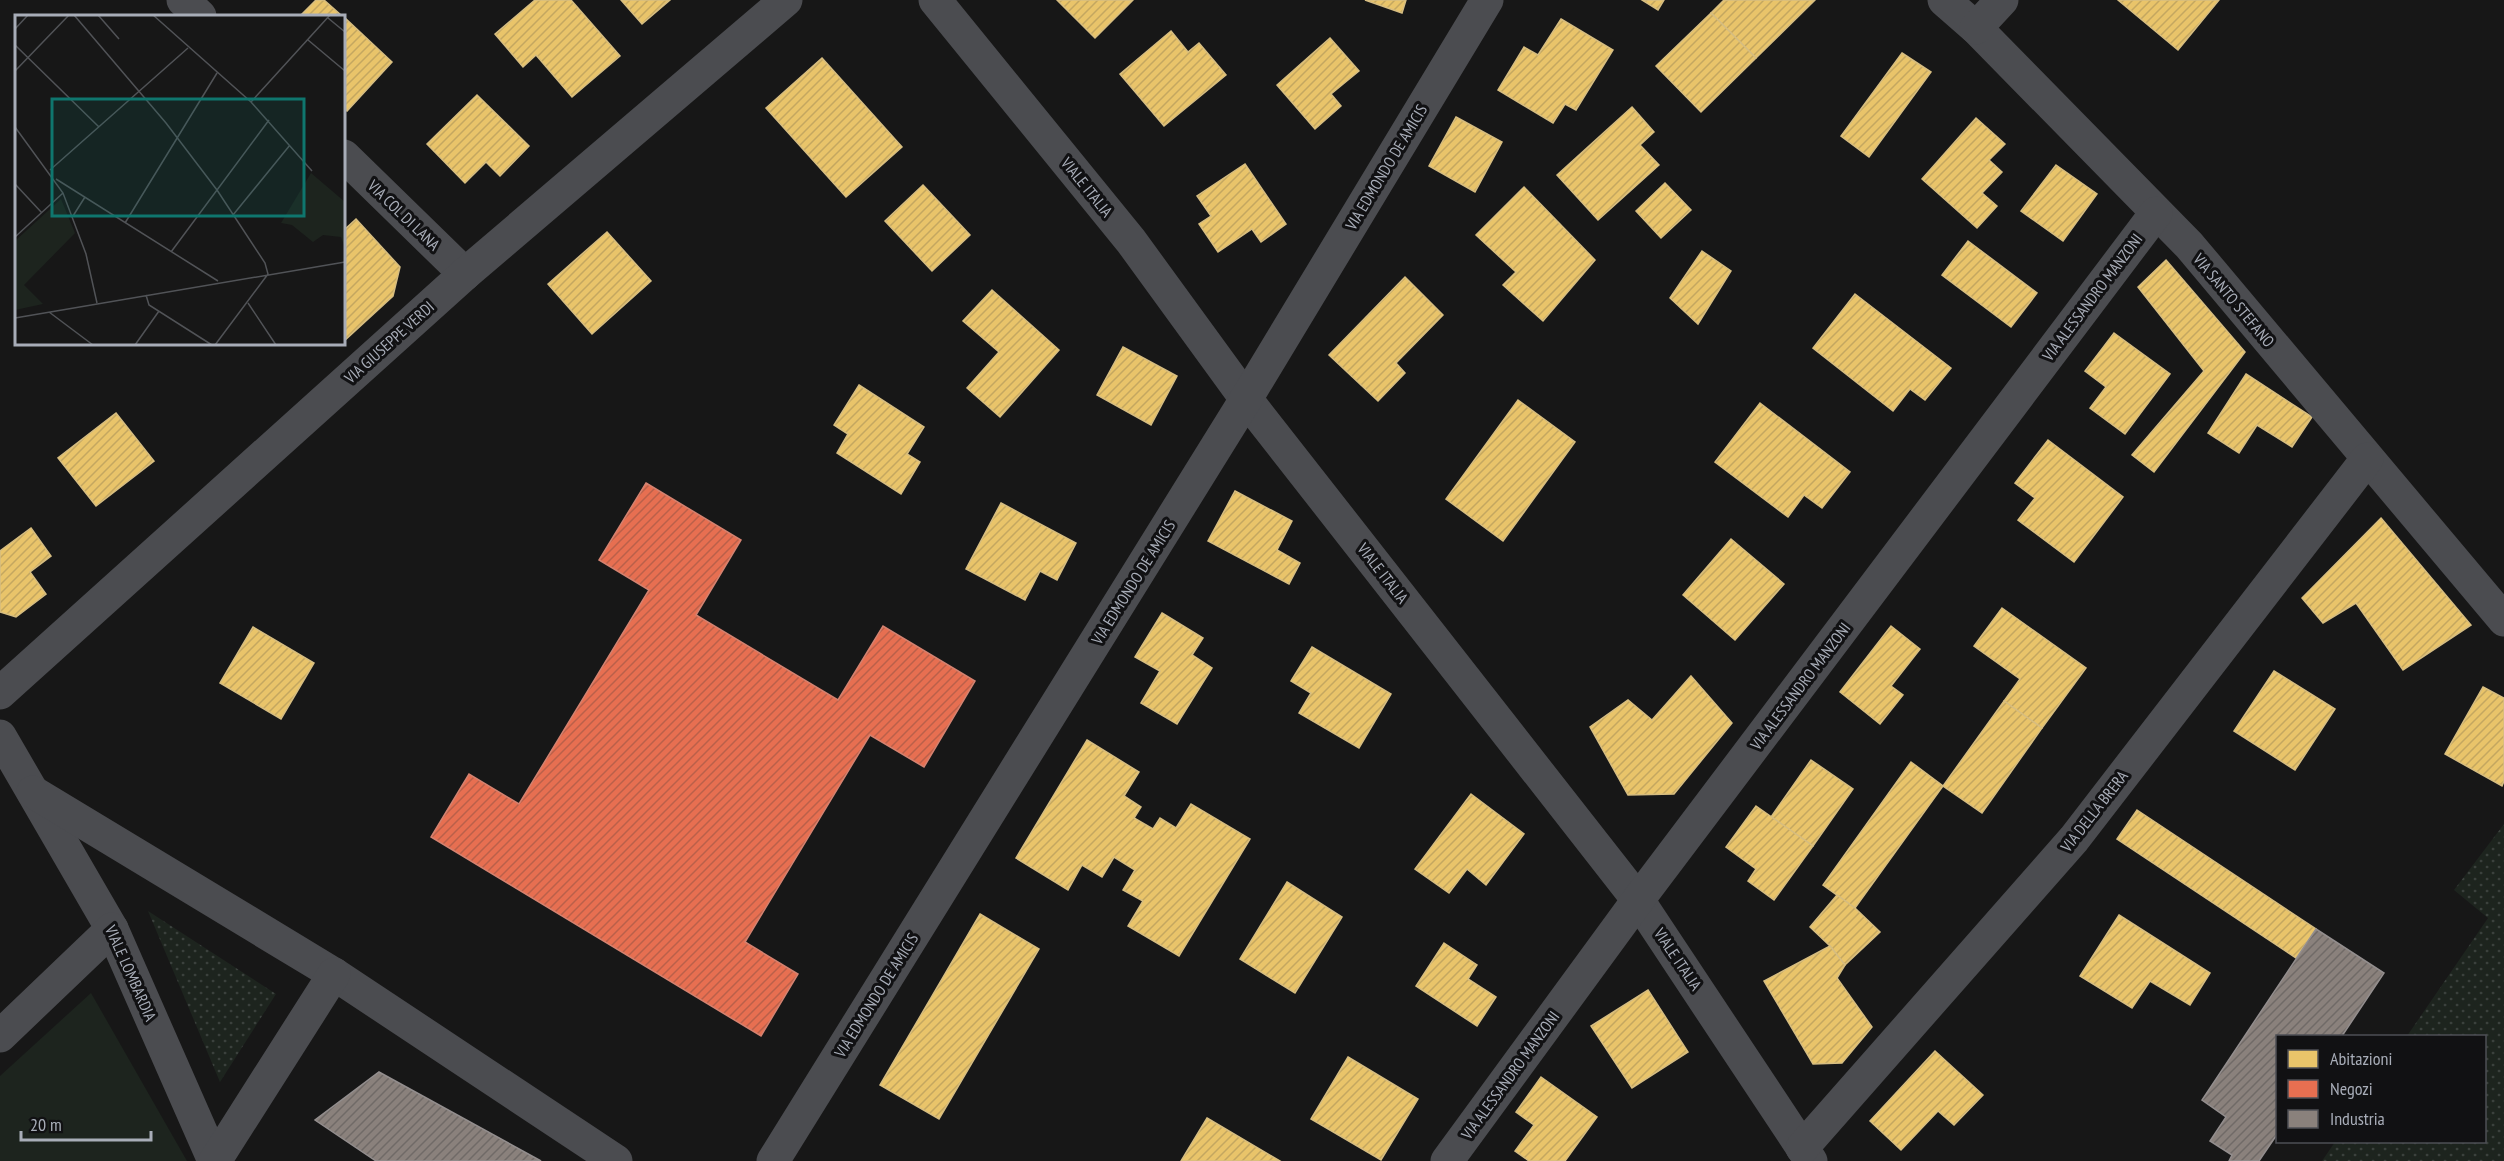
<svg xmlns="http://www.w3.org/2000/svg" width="2504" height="1161" font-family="'PT Sans Narrow',sans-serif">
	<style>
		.grass { fill: url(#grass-dots) }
		.green { fill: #1d241e }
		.homes { fill: url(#homes-hatch); stroke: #d6bd81; stroke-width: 1.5 }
		.shops { fill: url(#shops-hatch); stroke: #d48270; stroke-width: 1.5 }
		.industry { fill: url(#industry-hatch); stroke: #938e8e; stroke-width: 1.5 }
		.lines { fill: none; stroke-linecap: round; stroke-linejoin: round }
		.minor { stroke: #4b4c50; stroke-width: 33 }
		.labels { text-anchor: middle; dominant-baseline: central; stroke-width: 6; stroke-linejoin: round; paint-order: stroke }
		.street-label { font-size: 16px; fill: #a8adb8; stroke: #111113 }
		.inset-road { fill: none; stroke: #515357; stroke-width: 1.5 }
		.view { fill: #0f766e; fill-opacity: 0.15; stroke: #0f766e; stroke-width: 3 }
		.inset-edge { fill: none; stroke: #a8adb8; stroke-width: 3 }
	</style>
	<defs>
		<pattern id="grass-dots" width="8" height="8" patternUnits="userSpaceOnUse" patternTransform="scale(1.5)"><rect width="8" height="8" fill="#1d241e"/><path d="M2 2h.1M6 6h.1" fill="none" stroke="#3b413d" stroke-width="1.8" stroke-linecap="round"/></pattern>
		<pattern id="homes-hatch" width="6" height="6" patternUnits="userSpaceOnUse" patternTransform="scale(1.5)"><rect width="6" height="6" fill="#e9c46a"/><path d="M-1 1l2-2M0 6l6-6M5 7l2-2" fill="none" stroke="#c4a760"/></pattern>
		<pattern id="shops-hatch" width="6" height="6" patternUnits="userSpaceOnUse" patternTransform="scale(1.5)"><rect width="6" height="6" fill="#e76f51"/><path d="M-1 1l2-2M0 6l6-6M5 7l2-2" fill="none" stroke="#ba604a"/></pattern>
		<pattern id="industry-hatch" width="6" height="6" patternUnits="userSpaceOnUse" patternTransform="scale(1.5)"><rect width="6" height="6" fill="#8a817c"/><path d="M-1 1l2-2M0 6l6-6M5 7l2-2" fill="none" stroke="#706a67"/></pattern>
	</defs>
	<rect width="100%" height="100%" fill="#171717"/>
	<g class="grass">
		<polygon points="2504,824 2504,1161 2322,1161 2335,1142 2484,1142 2484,1036 2407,1036 2488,918 2454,890"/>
		<polygon points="148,911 276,994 220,1082"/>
	</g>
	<polygon class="green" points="91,993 187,1161 0,1161 0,1076"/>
	<g class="homes">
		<polygon points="316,0 324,0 342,16 300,16"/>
		<polygon points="535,0 571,0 620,56 572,97 536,55 523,67 495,34"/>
		<polygon points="621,0 670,0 642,24"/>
		<polygon points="1057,0 1133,0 1095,38"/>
		<polygon points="1365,0 1406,0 1402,13"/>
		<polygon points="1642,0 1664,0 1658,10"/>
		<polygon points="1724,0 1815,0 1756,58 1711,13"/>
		<polygon points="2118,0 2219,0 2178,50"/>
		<polygon points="1711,13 1756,58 1701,112 1656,66"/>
		<polygon points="344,17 392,62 347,111 344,107"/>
		<polygon points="1561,19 1613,50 1576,110 1565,104 1553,123 1498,90 1524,47 1538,55"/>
		<polygon points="1171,31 1188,52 1199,43 1226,75 1164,126 1120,74"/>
		<polygon points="1330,38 1359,71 1331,94 1341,106 1315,129 1277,85"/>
		<polygon points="1902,53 1931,72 1869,157 1841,136"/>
		<polygon points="822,58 902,147 846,197 766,108"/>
		<polygon points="477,95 529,146 500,176 486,162 465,183 427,144"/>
		<polygon points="1632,107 1654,132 1640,145 1659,165 1598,220 1557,175"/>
		<polygon points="1456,117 1502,142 1475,192 1429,166"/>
		<polygon points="1976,118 2005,144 1989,160 2002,172 1982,193 1997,206 1977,228 1922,179"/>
		<polygon points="1245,164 1286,224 1261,242 1252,229 1218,252 1199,224 1211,216 1197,196"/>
		<polygon points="2056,165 2097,194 2063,241 2021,211"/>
		<polygon points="1665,183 1691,210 1661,238 1636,211"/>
		<polygon points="923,185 970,235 932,271 885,221"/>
		<polygon points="1524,187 1595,260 1543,321 1503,285 1516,272 1476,235"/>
		<polygon points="356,219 400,267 393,296 344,341 344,230"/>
		<polygon points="607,232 651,281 592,334 548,284"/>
		<polygon points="1968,241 2037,293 2011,327 1942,275"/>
		<polygon points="1702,251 1731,271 1698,324 1670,298"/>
		<polygon points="2166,260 2245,352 2154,472 2132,455 2204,371 2138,287"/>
		<polygon points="1405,277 1443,315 1396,363 1405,373 1378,401 1329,355"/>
		<polygon points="992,290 1059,350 1000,417 967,388 999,352 963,321"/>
		<polygon points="1855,294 1951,368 1925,400 1910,389 1893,411 1813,348"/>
		<polygon points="2114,333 2170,374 2125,434 2090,408 2106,387 2085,371"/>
		<polygon points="1123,347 1177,376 1151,425 1097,395"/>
		<polygon points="2246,374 2312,417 2292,447 2257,425 2239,453 2208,433"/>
		<polygon points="859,385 924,427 907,454 920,462 901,494 837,453 848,434 834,425"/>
		<polygon points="1518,400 1575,442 1503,541 1446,499"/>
		<polygon points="1760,403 1850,472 1822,508 1804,495 1788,517 1715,462"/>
		<polygon points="116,413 154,461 96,506 58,458"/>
		<polygon points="2048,440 2123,497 2074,562 2018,520 2035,498 2015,483"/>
		<polygon points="1235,491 1292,521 1277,550 1300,563 1289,584 1208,541"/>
		<polygon points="1001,503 1076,543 1057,580 1040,571 1025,600 966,569"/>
		<polygon points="2381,518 2471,625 2403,670 2356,603 2323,623 2302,598"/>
		<polygon points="31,528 51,556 30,572 46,594 16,617 0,612 0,551"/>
		<polygon points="1731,539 1784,584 1735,640 1683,595"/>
		<polygon points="2002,608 2086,668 2042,728 2004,701 2020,679 1974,646"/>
		<polygon points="1162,613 1203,638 1192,655 1212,668 1177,724 1141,703 1160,671 1135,657"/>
		<polygon points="1891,626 1920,649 1891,686 1903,695 1880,724 1840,692"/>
		<polygon points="253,627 314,663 281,719 220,683"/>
		<polygon points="1312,647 1391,694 1359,748 1299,713 1311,693 1291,681"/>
		<polygon points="2274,671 2335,709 2295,770 2234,731"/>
		<polygon points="1691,676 1732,723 1674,794 1628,795 1590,727 1628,700 1652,720"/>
		<polygon points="2483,687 2504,698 2504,781 2502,786 2445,754"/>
		<polygon points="2004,701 2042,728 1982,813 1943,786"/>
		<polygon points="1087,740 1139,772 1124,796 1141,807 1134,818 1153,829 1160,818 1176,828 1191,804 1250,839 1179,956 1128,926 1143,901 1123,890 1135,870 1114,857 1102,877 1082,865 1068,890 1016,858"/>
		<polygon points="1811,760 1853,789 1813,846 1771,817"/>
		<polygon points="1911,762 1943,786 1855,908 1823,885"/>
		<polygon points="1471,794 1524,834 1486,885 1467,869 1449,893 1415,869"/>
		<polygon points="1756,806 1813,846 1774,900 1748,881 1756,869 1726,847"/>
		<polygon points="2137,810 2316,929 2296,958 2117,839"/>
		<polygon points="1287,882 1342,917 1295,993 1240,959"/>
		<polygon points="1837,895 1855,908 1880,932 1845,965 1830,946 1810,927"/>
		<polygon points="980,914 1039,949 939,1119 880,1085"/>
		<polygon points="2119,915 2210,973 2190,1005 2150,981 2132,1008 2080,976"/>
		<polygon points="1444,943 1477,965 1468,979 1496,997 1477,1026 1416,986"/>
		<polygon points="1830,946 1845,965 1837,978 1872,1027 1842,1063 1813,1064 1764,981"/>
		<polygon points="1648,990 1688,1052 1632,1088 1591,1026"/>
		<polygon points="1935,1051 1983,1095 1954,1125 1938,1111 1901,1150 1870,1121"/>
		<polygon points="1348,1057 1418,1099 1381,1160 1311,1119"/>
		<polygon points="1541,1077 1597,1117 1565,1161 1529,1161 1515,1151 1534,1125 1516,1112"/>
		<polygon points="1207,1118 1280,1161 1181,1161"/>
	</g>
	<polygon class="shops" points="646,483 741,540 696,615 838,700 883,626 975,681 924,767 870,735 745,942 798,974 761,1036 431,837 469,774 519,804 649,590 599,560"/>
	<g class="industry">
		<polygon points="2316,929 2384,973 2342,1036 2278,1036 2278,1133 2259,1161 2229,1161 2232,1155 2210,1141 2226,1117 2202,1100"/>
		<polygon points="379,1072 541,1161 376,1161 315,1120"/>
	</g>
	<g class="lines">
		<g class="minor">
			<polyline points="183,0 200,16"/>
			<polyline points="935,0 1131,241 1246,399 1638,900 1811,1161"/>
			<polyline points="1944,0 1976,28 2189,245 2504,620"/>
			<polyline points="1976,28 2002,0"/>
			<polyline points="344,156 465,274"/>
			<polyline points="0,693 465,274 786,0"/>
			<polyline points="0,736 112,929 214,1161"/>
			<polyline points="33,792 334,974 616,1161"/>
			<polyline points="0,1036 112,929"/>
			<polyline points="1802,1148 2074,839 2367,459"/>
			<polyline points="215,1161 334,974"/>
			<polyline points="773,1161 1246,399 1487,0"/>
			<polyline points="1447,1161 1638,900 2156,213"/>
		</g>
	</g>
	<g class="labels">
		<g class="street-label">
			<text transform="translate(1386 167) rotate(-59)">VIA EDMONDO DE AMICIS</text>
			<text transform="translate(1087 187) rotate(51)">VIALE ITALIA</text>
			<text transform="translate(404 215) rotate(44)">VIA COL DI LANA</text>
			<text transform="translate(2092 297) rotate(-53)">VIA ALESSANDRO MANZONI</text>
			<text transform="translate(2234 300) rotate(50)">VIA SANTO STEFANO</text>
			<text transform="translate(389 342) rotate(-42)">VIA GIUSEPPE VERDI</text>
			<text transform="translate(1383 573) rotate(52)">VIALE ITALIA</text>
			<text transform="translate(1133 582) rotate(-58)">VIA EDMONDO DE AMICIS</text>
			<text transform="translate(1800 686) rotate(-53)">VIA ALESSANDRO MANZONI</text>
			<text transform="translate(2094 811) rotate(-52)">VIA DELLA BRERA</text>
			<text transform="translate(1678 959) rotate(56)">VIALE ITALIA</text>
			<text transform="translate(131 973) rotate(66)">VIALE LOMBARDIA</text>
			<text transform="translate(876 995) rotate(-58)">VIA EDMONDO DE AMICIS</text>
			<text transform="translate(1510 1075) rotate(-54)">VIA ALESSANDRO MANZONI</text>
		</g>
	</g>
	<g transform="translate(15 15)">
		<rect width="330" height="330" fill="#171717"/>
		<path d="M 296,158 L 330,187 L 330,233 L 326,222 L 308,220 L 298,227 L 277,210 L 266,208 Z" fill="#1d241e"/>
		<path d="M 46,184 L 60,218 L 9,270 L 28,289 L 0,295 L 0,226 Z" fill="#1d241e"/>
		<path class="inset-road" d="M 59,0 L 151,108 L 202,175 L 250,248 L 253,259 L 200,330M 83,0 L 104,24M 138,0 L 236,87 L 297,156M 313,3 L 330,17M 0,14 L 13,0M 293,25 L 330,56M 0,30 L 84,112M 0,56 L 54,0M 236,87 L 315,0M 0,112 L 48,178 L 71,239 L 82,288M 35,155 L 173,33M 41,164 L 203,266M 0,169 L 27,198M 218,200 L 275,130M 58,201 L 70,182M 110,208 L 202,58M 0,222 L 48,178M 156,237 L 254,105M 131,280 L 134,290 L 197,330M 233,288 L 261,330M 34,297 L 78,330M 0,303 L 330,247M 120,330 L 144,296"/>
		<path class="view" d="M 37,84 L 289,84 L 289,201 L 37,201 Z"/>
		<rect width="330" height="330" class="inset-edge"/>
	</g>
	<rect x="2276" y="1035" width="210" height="108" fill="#111113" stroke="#4d4f55" stroke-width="1.5"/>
	<rect x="2288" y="1050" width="30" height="18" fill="#e9c46a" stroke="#4d4f55" stroke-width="1.5"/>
	<text x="2330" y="1065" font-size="18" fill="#a8adb8">Abitazioni</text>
	<rect x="2288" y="1080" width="30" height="18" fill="#e76f51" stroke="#4d4f55" stroke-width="1.5"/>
	<text x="2330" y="1095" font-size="18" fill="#a8adb8">Negozi</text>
	<rect x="2288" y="1110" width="30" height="18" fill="#8a817c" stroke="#4d4f55" stroke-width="1.5"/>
	<text x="2330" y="1125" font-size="18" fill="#a8adb8">Industria</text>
	<path d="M21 1131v9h130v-9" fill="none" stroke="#a8adb8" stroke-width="3"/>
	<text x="30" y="1131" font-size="18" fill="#a8adb8" stroke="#111113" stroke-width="4.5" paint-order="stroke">20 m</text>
</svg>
